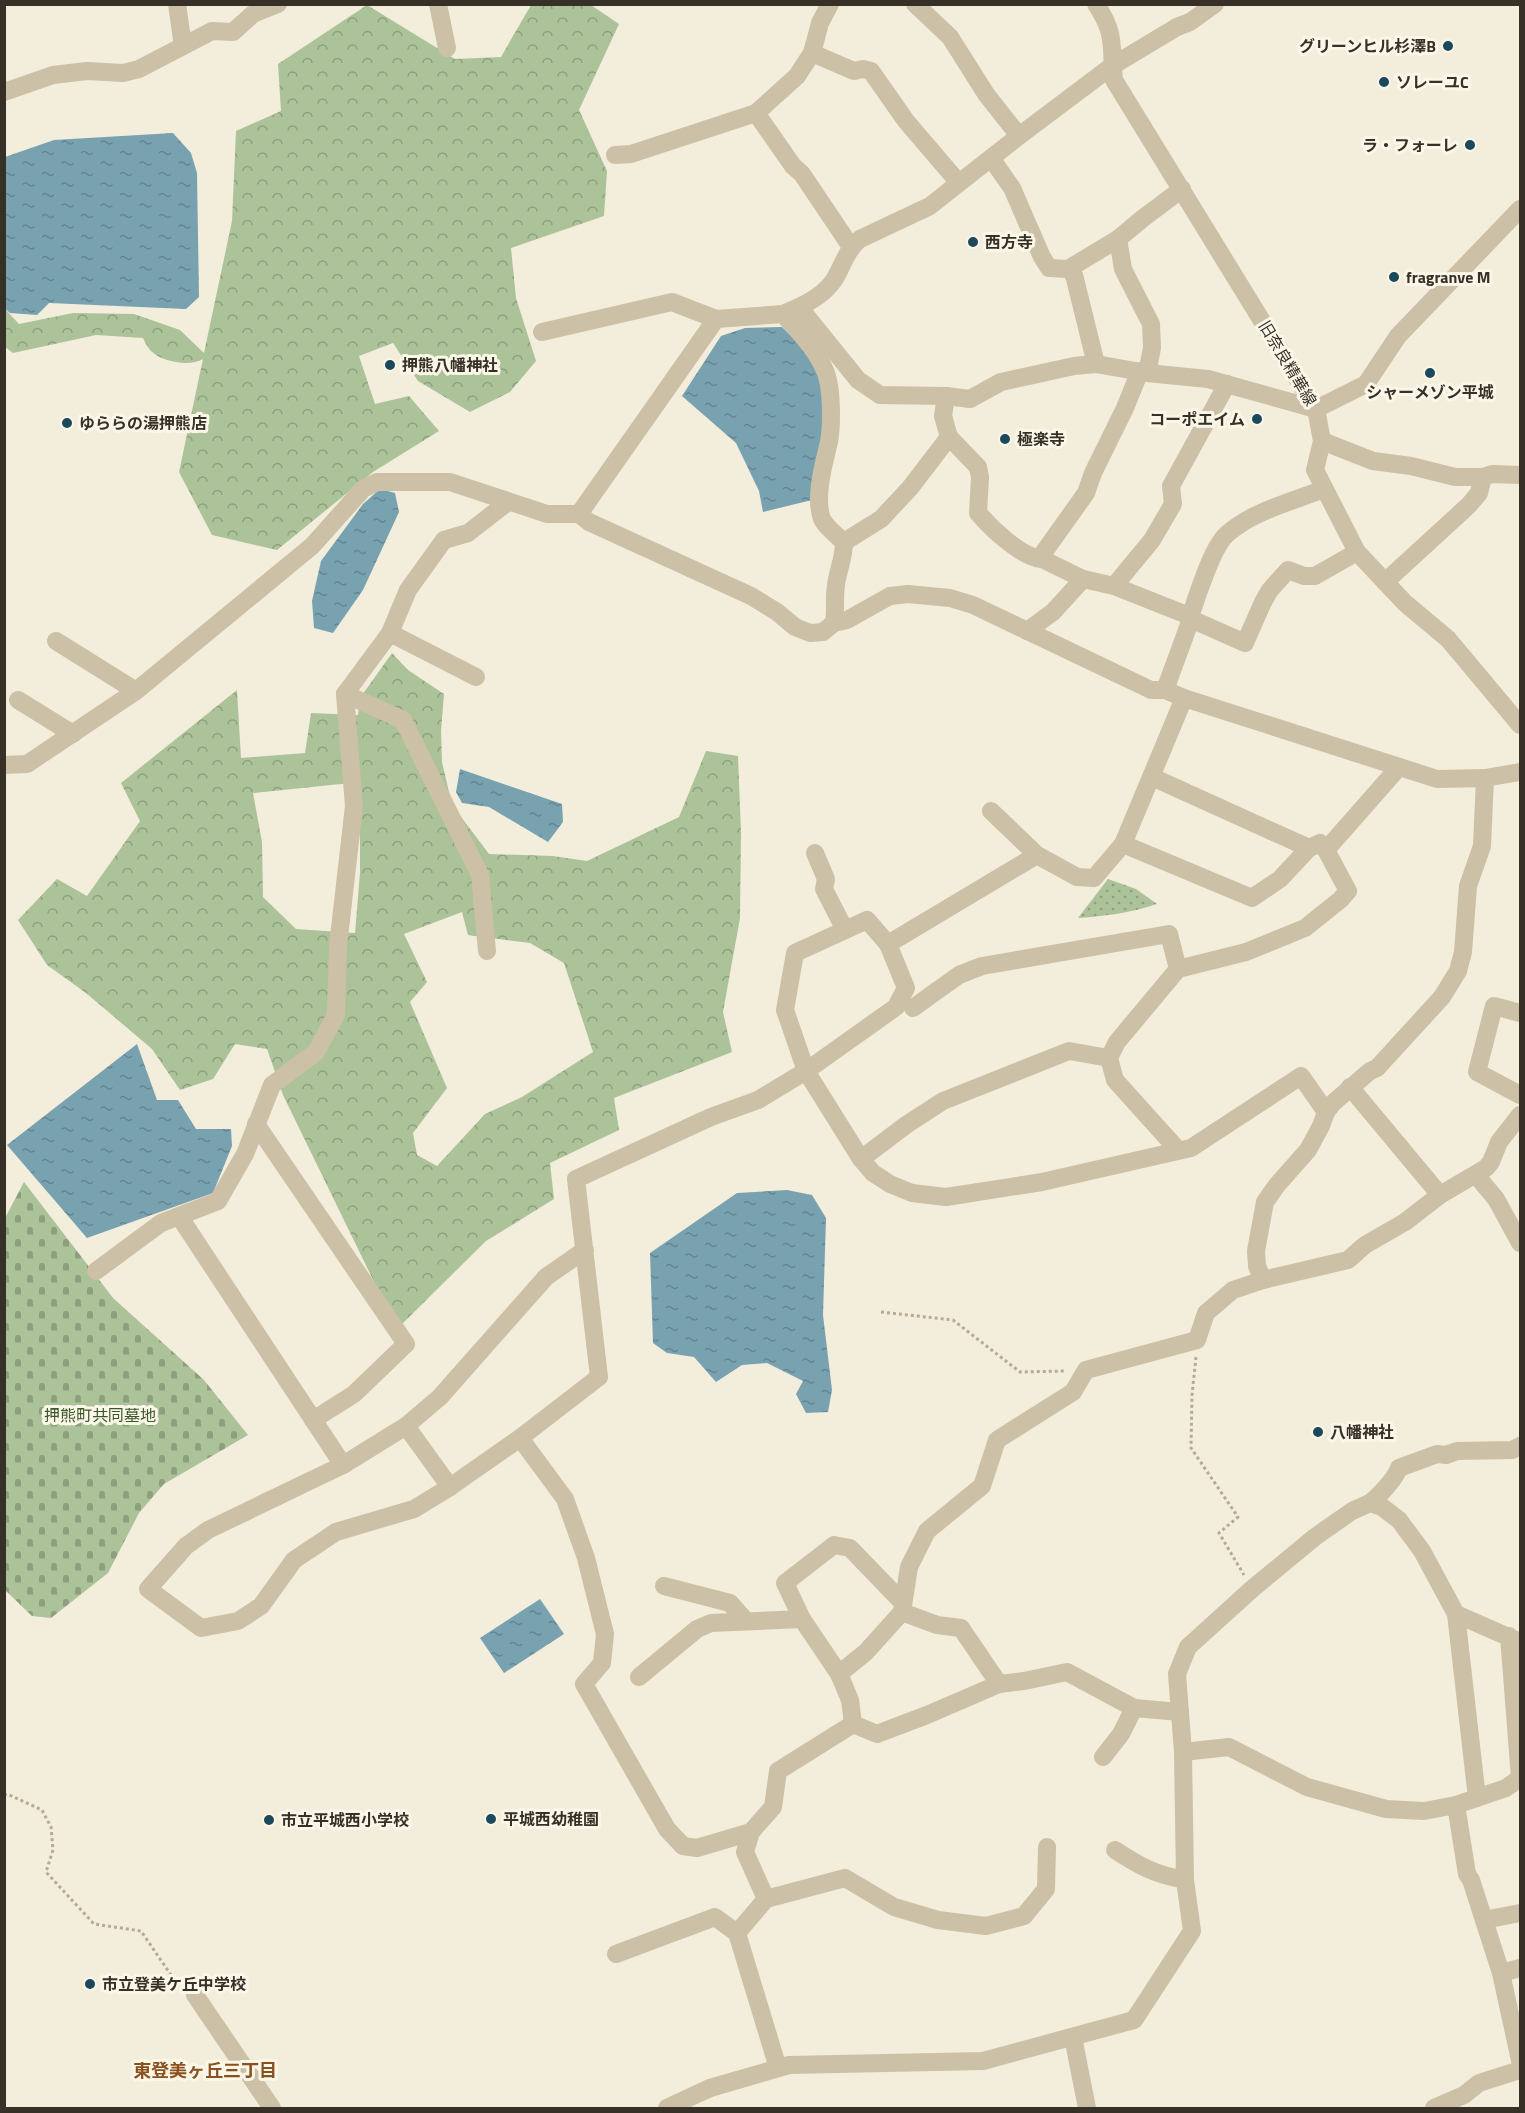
<svg xmlns="http://www.w3.org/2000/svg" width="1525" height="2113" font-family="'Titillium Web','Noto Sans JP',sans-serif">
	<style>
		.forest { fill: url(#forest-crowns); fill-rule: evenodd }
		.cemetery { fill: url(#cemetery-stones) }
		.park { fill: url(#park-dots) }
		.water { fill: url(#water-ripples) }
		.lines { fill: none; stroke-linecap: round; stroke-linejoin: round }
		.path { stroke: #b8aa90; stroke-width: 3; stroke-dasharray: 3 3; stroke-linecap: butt }
		.minor { stroke: #ccc0a6; stroke-width: 18 }
		.poi-dot { fill: #1b485b; stroke: #faf6e8; stroke-width: 2 }
		.labels { text-anchor: middle; dominant-baseline: central; stroke-width: 6; stroke-linejoin: round; paint-order: stroke }
		.poi-label { font-size: 16px; font-weight: bold; fill: #373027; stroke: #faf6e8; text-anchor: start }
		.street-label { font-size: 16px; fill: #373027; stroke: #faf6e8 }
		.park-label { font-size: 16px; fill: #3c572a; stroke: #faf6e8 }
		.neighbourhood-label { font-size: 18px; font-weight: bold; fill: #8a501d; stroke: #faf6e8 }
	</style>
	<defs>
		<pattern id="forest-crowns" width="20" height="18" patternUnits="userSpaceOnUse" patternTransform="scale(1.5)"><rect width="20" height="18" fill="#acc39a"/><path d="M2 6a3 3 0 1 1 6 0M12 15a3 3 0 1 1 6 0" fill="none" stroke="#8d9f7e"/></pattern>
		<pattern id="cemetery-stones" width="16" height="16" patternUnits="userSpaceOnUse" patternTransform="scale(1.5)"><rect width="16" height="16" fill="#acc39a"/><path d="M2 7V4a2 2 0 0 1 4 0v3zM10 15v-3a2 2 0 0 1 4 0v3z" fill="#8d9f7e"/></pattern>
		<pattern id="park-dots" width="8" height="8" patternUnits="userSpaceOnUse" patternTransform="scale(1.5)"><rect width="8" height="8" fill="#acc39a"/><path d="M2 2h.1M6 6h.1" fill="none" stroke="#8d9f7e" stroke-width="1.8" stroke-linecap="round"/></pattern>
		<pattern id="water-ripples" width="26" height="14" patternUnits="userSpaceOnUse" patternTransform="scale(1.5)"><rect width="26" height="14" fill="#79a2b1"/><path d="M2 4q2-2 4 0t4 0M15 11q2-2 4 0t4 0" fill="none" stroke="#648490"/></pattern>
	</defs>
	<rect width="100%" height="100%" fill="#f3eddb"/>
	<g class="forest">
		<path d="M 367,5 L 455,59 L 501,57 L 531,5 L 591,5 L 619,24 L 579,110 L 607,171 L 604,216 L 511,248 L 516,298 L 536,361 L 510,392 L 470,412 L 418,381 L 393,343 L 359,356 L 375,404 L 409,396 L 439,431 L 373,472 L 277,550 L 212,535 L 179,472 L 203,359 C 190,367 162,362 151,351 C 148,348 145,342 143,338 L 96,335 L 13,353 L 5,347 L 4,308 L 19,324 L 73,313 L 134,314 L 180,330 L 204,353 L 232,221 L 236,131 L 281,111 L 278,64 Z"/>
		<path d="M 392,653 L 408,670 L 444,694 L 441,731 L 442,762 L 452,805 L 489,854 L 553,856 L 587,861 L 679,817 L 706,751 L 738,756 L 741,833 L 740,918 L 723,1012 L 732,1052 L 614,1098 L 619,1130 L 550,1163 L 554,1199 L 486,1241 L 397,1329 L 283,1095 L 267,1049 L 235,1044 L 213,1079 L 180,1090 L 152,1049 L 86,993 L 47,965 L 18,920 L 57,879 L 87,896 L 140,821 L 121,783 L 237,690 L 241,758 L 305,753 L 311,713 L 358,715 L 360,698 ZM 360,782 L 360,873 L 355,933 L 296,929 L 263,897 L 262,842 L 253,793 ZM 462,912 L 468,935 L 530,943 L 564,963 L 593,1052 L 522,1097 L 485,1114 L 437,1166 L 417,1155 L 413,1133 L 447,1088 L 410,1002 L 427,982 L 404,934 Z"/>
	</g>
	<polygon class="cemetery" points="24,1182 113,1298 204,1380 248,1435 164,1484 139,1513 108,1573 51,1618 32,1616 5,1590 4,1220"/>
	<path class="park" d="M 1108,879 L 1136,889 L 1157,904 C 1131,913 1105,916 1078,918 Z"/>
	<g class="water">
		<polygon points="173,133 191,153 197,173 199,297 186,309 49,303 37,315 10,313 4,308 5,157 54,140"/>
		<polygon points="782,327 816,360 830,398 816,499 763,512 759,491 736,443 682,396 721,336 745,328"/>
		<polygon points="380,489 395,493 399,512 363,590 333,633 314,628 312,601 321,561 363,504"/>
		<polygon points="460,769 562,804 563,822 548,842 489,807 462,803 456,792"/>
		<polygon points="137,1044 157,1100 178,1100 196,1129 231,1129 232,1146 213,1193 87,1238 7,1145"/>
		<polygon points="787,1190 812,1195 826,1218 823,1315 832,1390 828,1412 806,1413 796,1394 803,1381 767,1363 742,1365 716,1382 694,1357 667,1353 653,1343 650,1253 737,1193"/>
		<polygon points="540,1599 564,1634 504,1673 480,1638"/>
	</g>
	<g class="lines">
		<g class="path">
			<polyline points="881,1312 953,1320 1020,1372 1064,1371"/>
			<polyline points="1196,1357 1192,1395 1191,1448 1238,1517 1219,1533 1244,1575"/>
			<polyline points="4,1795 7,1794 42,1810 51,1827 53,1850 46,1872 94,1924 141,1931 171,1975 182,1984"/>
		</g>
		<g class="minor">
			<polyline points="177,4 183,46"/>
			<polyline points="438,4 447,48"/>
			<polyline points="915,4 950,37 986,94 1019,136"/>
			<path d="M 1096,4 C 1117,36 1110,46 1114,80 L 1316,409 L 1322,441 L 1315,470 L 1357,552 L 1405,603 L 1448,639 L 1520,725"/>
			<polyline points="4,92 53,75 87,71 123,73 139,69 212,31 233,32 253,14 278,4"/>
			<polyline points="756,113 793,166 802,174 851,247"/>
			<polyline points="615,155 631,154 756,113 797,76 812,53 820,23 830,4"/>
			<polyline points="991,158 1012,188 1042,257 1049,268 1068,269 1074,275 1096,364"/>
			<polyline points="959,183 1019,136 1112,66 1177,27 1190,22 1215,4"/>
			<polyline points="1118,239 1123,269 1151,324 1152,348 1147,373"/>
			<polyline points="1068,269 1118,239 1142,219 1182,189"/>
			<path d="M 799,307 C 813,300 825,293 834,280 C 843,266 846,250 860,239 L 930,206 L 959,183 L 906,121 L 871,71 L 863,69 L 854,71 L 812,53"/>
			<path d="M 783,314 C 799,332 817,350 826,373 C 832,390 832,424 829,442 C 824,463 814,497 822,519 C 826,527 837,536 844,542 C 844,558 838,570 836,585 C 834,597 836,611 834,623"/>
			<polyline points="542,332 672,302 716,319"/>
			<polyline points="1140,371 1125,408 1093,473 1086,493 1044,552 1042,559 1083,579 1114,586 1187,615 1191,619 1245,643 1263,602 1270,590 1288,570 1304,576 1315,576 1357,552"/>
			<path d="M 949,437 L 978,467 L 980,477 L 978,513 C 991,528 1022,558 1042,559"/>
			<polyline points="1322,441 1373,461 1411,466 1455,477 1483,477 1492,474 1520,475"/>
			<polyline points="579,514 716,319 783,314 799,307 858,380 880,395 946,396 970,399 1001,382 1074,366 1096,364 1147,373 1208,379 1316,409 1366,384 1398,336 1520,209"/>
			<polyline points="844,542 881,519 910,488 949,437 943,416 946,396"/>
			<polyline points="1385,582 1469,505 1479,493 1483,477"/>
			<polyline points="1114,586 1152,540 1173,504 1171,486 1227,384"/>
			<polyline points="1027,631 1053,612 1083,579"/>
			<polyline points="390,633 476,677"/>
			<polyline points="56,641 136,691"/>
			<path d="M 1165,690 L 1191,619 L 1191,614 C 1198,594 1212,547 1227,534 C 1253,511 1291,502 1324,489"/>
			<polyline points="345,694 403,720 480,875 487,951"/>
			<polyline points="18,700 73,734"/>
			<polyline points="4,765 27,764 136,691 312,546 363,489 377,482 450,482 547,514 579,514 589,522 751,596 777,612 795,627 810,633 823,632 834,623 847,620 890,596 908,594 950,598 973,605 1151,690 1165,690 1184,698 1437,779 1485,778 1520,772"/>
			<polyline points="1152,777 1309,848 1320,843 1326,850 1348,891 1340,900 1305,928 1246,952 1178,969 1117,1042 1109,1058 1115,1080 1178,1150"/>
			<polyline points="991,811 1037,855 1077,877 1094,878 1123,844 1184,698"/>
			<polyline points="1123,844 1252,898 1280,879 1309,848"/>
			<polyline points="1326,850 1399,767"/>
			<polyline points="815,853 826,879 824,889 845,930"/>
			<polyline points="1037,855 888,944 867,920 795,953 785,1010 806,1071 861,1159 873,1173 890,1184 912,1193 946,1197 1042,1182 1191,1148 1301,1076 1326,1112"/>
			<polyline points="913,1008 959,975 982,966 1169,934 1178,969"/>
			<polyline points="1520,1013 1494,1006 1477,1072 1520,1095"/>
			<polyline points="1350,1087 1440,1195"/>
			<polyline points="256,1124 406,1344 354,1394 313,1420"/>
			<polyline points="861,1159 906,1125 943,1101 1069,1051 1109,1058"/>
			<polyline points="1476,1175 1496,1199 1520,1243"/>
			<polyline points="179,1216 343,1465"/>
			<polyline points="585,1250 546,1277 440,1397 406,1426 343,1465 208,1530 186,1546 148,1589 201,1628 238,1621 261,1606 294,1560 336,1532 414,1509 450,1487 520,1438 599,1377 576,1179 711,1117 758,1100 806,1071 896,1007 906,988 888,944"/>
			<polyline points="96,1271 161,1223 218,1201 245,1154 272,1085 316,1052 336,1015 338,946 354,806 345,694 390,633 408,590 444,540 468,533 508,502"/>
			<polyline points="1263,1280 1257,1266 1256,1251 1265,1202 1277,1185 1308,1150 1321,1126 1326,1112 1333,1103 1370,1071 1377,1068 1442,997 1458,971 1463,952 1468,886 1482,846 1485,778"/>
			<polyline points="406,1426 450,1487"/>
			<polyline points="520,1438 565,1499 586,1558 605,1634 602,1663 584,1684 667,1829 683,1846 697,1848 751,1832"/>
			<path d="M 1370,1503 C 1378,1497 1396,1478 1399,1468 L 1437,1454 L 1446,1455 L 1457,1451 L 1512,1450 L 1520,1446"/>
			<polyline points="664,1586 730,1603 746,1621"/>
			<polyline points="902,1612 937,1625 961,1628 999,1684"/>
			<polyline points="1456,1614 1477,1798"/>
			<polyline points="1509,1636 1520,1778"/>
			<polyline points="839,1674 802,1619 785,1583 834,1545 850,1548 903,1603"/>
			<polyline points="639,1677 697,1629 711,1623 802,1619"/>
			<polyline points="853,1724 850,1700 839,1674 866,1652 902,1612 909,1567 927,1531 982,1486 997,1440 1073,1392 1086,1370 1197,1340 1206,1313 1233,1290 1263,1280 1348,1260 1365,1245 1405,1222 1440,1195 1486,1168 1491,1162 1499,1142 1520,1115"/>
			<polyline points="1183,1752 1229,1747 1307,1787 1386,1809 1424,1811 1456,1805 1506,1788 1520,1778"/>
			<polyline points="1103,1757 1121,1734 1134,1708"/>
			<polyline points="1456,1805 1467,1874 1471,1880 1501,1973 1520,2060"/>
			<path d="M 1115,1850 C 1141,1867 1154,1874 1185,1880"/>
			<polyline points="766,1899 845,1878 894,1907 938,1920 986,1926 1024,1916 1046,1889 1047,1847"/>
			<polyline points="1484,1920 1520,1913"/>
			<polyline points="616,1954 715,1917 737,1933"/>
			<polyline points="1501,1973 1520,1968"/>
			<polyline points="195,1995 272,2108"/>
			<polyline points="1073,2037 1087,2108"/>
			<polyline points="778,2068 737,1933 766,1899 745,1852 751,1832 773,1807 778,1771 853,1724 877,1734 927,1715 999,1684 1024,1681 1067,1672 1134,1708 1180,1712"/>
			<polyline points="667,2108 710,2088 789,2065 983,2061 1134,2020 1192,1931 1185,1880 1183,1752 1177,1674 1188,1647 1252,1589 1315,1537 1352,1511 1370,1503 1382,1507 1399,1520 1422,1551 1456,1614 1520,1642"/>
			<polyline points="1434,2108 1464,2095 1479,2083 1520,2070"/>
		</g>
	</g>
	<g class="poi-dot">
		<circle cx="1448" cy="46" r="6"/>
		<circle cx="1384" cy="82" r="6"/>
		<circle cx="1470" cy="145" r="6"/>
		<circle cx="973" cy="242" r="6"/>
		<circle cx="1394" cy="277" r="6"/>
		<circle cx="390" cy="365" r="6"/>
		<circle cx="1430" cy="373" r="6"/>
		<circle cx="1257" cy="419" r="6"/>
		<circle cx="67" cy="423" r="6"/>
		<circle cx="1005" cy="439" r="6"/>
		<circle cx="1318" cy="1432" r="6"/>
		<circle cx="491" cy="1819" r="6"/>
		<circle cx="269" cy="1820" r="6"/>
		<circle cx="90" cy="1984" r="6"/>
	</g>
	<g class="labels">
		<g class="poi-label">
			<text x="1436" y="46" text-anchor="end">グリーンヒル杉澤B</text>
			<text x="1396" y="82">ソレーユC</text>
			<text x="1458" y="145" text-anchor="end">ラ・フォーレ</text>
			<text x="985" y="242">西方寺</text>
			<text x="1406" y="277">fragranve M</text>
			<text x="402" y="365">押熊八幡神社</text>
			<text x="1430" y="392" text-anchor="middle">シャーメゾン平城</text>
			<text x="1245" y="419" text-anchor="end">コーポエイム</text>
			<text x="79" y="423">ゆららの湯押熊店</text>
			<text x="1017" y="439">極楽寺</text>
			<text x="1330" y="1432">八幡神社</text>
			<text x="503" y="1819">平城西幼稚園</text>
			<text x="281" y="1820">市立平城西小学校</text>
			<text x="102" y="1984">市立登美ケ丘中学校</text>
		</g>
		<g class="street-label">
			<text transform="translate(1288 363) rotate(59)">旧奈良精華線</text>
		</g>
		<g class="park-label">
			<text x="100" y="1415">押熊町共同墓地</text>
		</g>
		<g class="neighbourhood-label">
			<text x="205" y="2070">東登美ヶ丘三丁目</text>
		</g>
	</g>
	<rect width="1525" height="2113" fill="none" stroke="#373027" stroke-width="12"/>
</svg>
